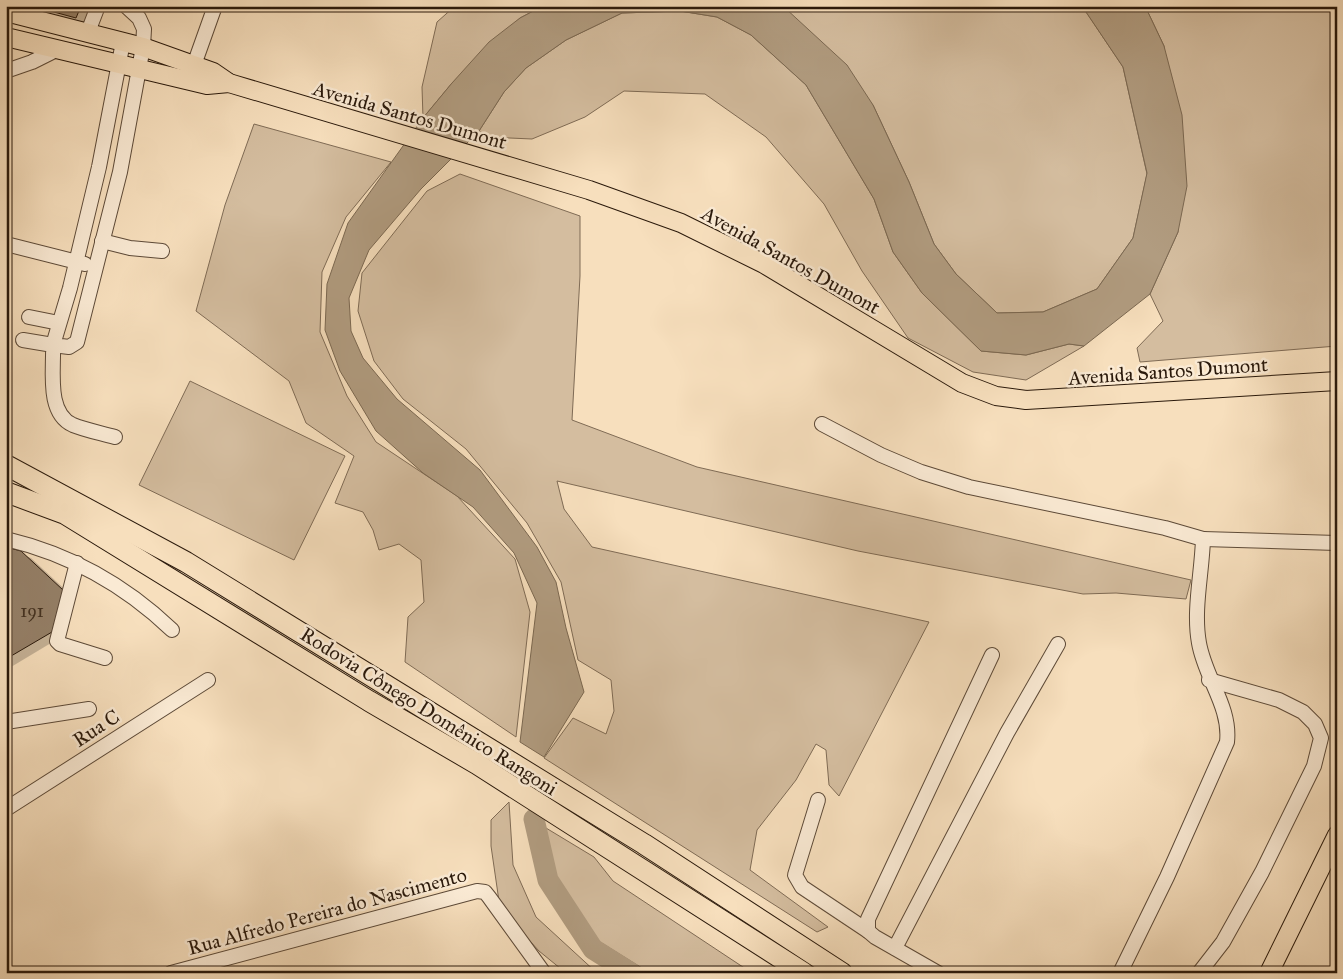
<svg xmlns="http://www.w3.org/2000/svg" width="1343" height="979" font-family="'IM FELL Great Primer',serif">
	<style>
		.green { fill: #d4bd9f; stroke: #7f6b55 }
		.water { fill: #b19c80; stroke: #7b6851 }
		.shadow { fill: #0003 }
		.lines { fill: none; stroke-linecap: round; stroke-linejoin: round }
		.river { stroke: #b19c80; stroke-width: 21 }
		.building { fill: #958068; stroke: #2a190b }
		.minor-casing { stroke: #5d4a38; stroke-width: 16 }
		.major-casing { stroke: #2a190b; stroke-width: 20 }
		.highway-casing { stroke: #2a190b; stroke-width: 22 }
		.minor { stroke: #faead4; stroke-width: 14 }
		.major { stroke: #f7dfbd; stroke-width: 18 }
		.highway { stroke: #f7dfbd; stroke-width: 20 }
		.labels { text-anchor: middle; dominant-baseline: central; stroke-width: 5; stroke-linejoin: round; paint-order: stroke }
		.number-label { font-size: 18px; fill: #453322 }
		.street-label { font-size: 20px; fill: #2a190b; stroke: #faead4 }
	</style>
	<rect width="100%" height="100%" fill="#f7dfbd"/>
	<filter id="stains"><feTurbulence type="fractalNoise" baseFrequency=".004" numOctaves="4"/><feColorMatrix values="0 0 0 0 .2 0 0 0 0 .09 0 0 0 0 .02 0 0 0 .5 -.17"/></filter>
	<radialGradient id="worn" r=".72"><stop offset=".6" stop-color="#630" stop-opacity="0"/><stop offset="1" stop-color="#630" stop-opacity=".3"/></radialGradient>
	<g class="green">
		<polygon points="455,6 543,6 520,18 452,83 423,118 422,87 437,22"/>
		<polygon points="783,6 1082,6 1123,67 1147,174 1133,238 1097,289 1043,312 997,313 956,274 934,244 909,182 873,105"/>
		<polygon points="1145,6 1337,6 1337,346 1140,362 1137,348 1163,321 1150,294 1178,232 1164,46"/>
		<polygon points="680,11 717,17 751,35 806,85 874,199 893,252 922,293 981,351 1026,355 1069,344 1084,346 1026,380 973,372 908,338 862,271 824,204 766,137 705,94 624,91 585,117 532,139 487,137 479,131 504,92 526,68 566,40 622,13"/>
		<polygon points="254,124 391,162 346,217 322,272 320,332 347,396 376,442 457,496 515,559 530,612 516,737 405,662 408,617 424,602 421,560 399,544 379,550 373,530 363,512 335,503 354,456 306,423 289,381 196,311 225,205"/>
		<polygon points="460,174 580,216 580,276 572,420 697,467 1191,580 1186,599 1116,593 1083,594 858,551 557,481 564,509 592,547 929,622 839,796 829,785 826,750 816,744 796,780 757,830 750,870 828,927 817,932 544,758 573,718 606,734 614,711 611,680 578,660 561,582 527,523 466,449 403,399 374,361 358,311 362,273 427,191"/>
		<polygon points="190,381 345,456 294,560 139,485"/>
		<polygon points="509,802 513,865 536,917 597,973 566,973 539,951 500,908 491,846 491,820"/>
		<polygon points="546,828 594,857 613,881 752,973 650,973 600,942 580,923 554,884"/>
	</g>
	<polygon class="water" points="543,6 784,7 847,65 873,105 909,182 934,244 956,274 997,313 1043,312 1097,289 1133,238 1147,173 1123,67 1082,6 1145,6 1164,46 1182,115 1187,186 1178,232 1150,294 1084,346 1069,344 1026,355 981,351 922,293 893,252 874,199 806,85 751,35 717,17 680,11 622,13 566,40 526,68 504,92 479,131 421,189 369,250 349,298 351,331 363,358 397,399 480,470 537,547 556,582 566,628 584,692 544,757 520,742 537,603 514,553 473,507 423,473 376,431 340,371 325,330 327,284 348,223 423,118 452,83 489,42 520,18"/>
	<g class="shadow">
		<polygon points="22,6 96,6 89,25"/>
		<polygon points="6,548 31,558 72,596 61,637 6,670"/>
	</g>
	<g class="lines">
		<polyline class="river" points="534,819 548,880 593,949 631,973"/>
	</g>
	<g class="building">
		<polygon points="32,6 81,6 76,18"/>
		<polygon points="6,547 21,551 63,590 52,632 6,659"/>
	</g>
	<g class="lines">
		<g class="minor-casing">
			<g id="minor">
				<polyline points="88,32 98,6"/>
				<polyline points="123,42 99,167 70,288 53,345 69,347 77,342 120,172 143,47 144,29 139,18 126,6"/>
				<polyline points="194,65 215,6"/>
				<polyline points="6,71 32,62 56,50"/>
				<polyline points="102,241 130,248 162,251"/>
				<polyline points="6,244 85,264"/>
				<polyline points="29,317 59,323"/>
				<path d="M 23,340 L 53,345 C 54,370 46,413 73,425 C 85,430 101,433 115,437"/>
				<path d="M 822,424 L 881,455 L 921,472 L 969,487 L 1165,528 L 1203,539 C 1202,573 1193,610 1199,643 C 1205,678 1231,707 1227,742 L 1167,877 L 1120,973"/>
				<path d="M 6,539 C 69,554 126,586 172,630"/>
				<polyline points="1203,539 1337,543"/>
				<polyline points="77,563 57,641 60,644 105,658"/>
				<polyline points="6,722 89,709"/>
				<polyline points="818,800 795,875 802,887 868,931"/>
				<polyline points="6,809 208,680"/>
				<polyline points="895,948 1007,733 1058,644"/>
				<polyline points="171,973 477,891 485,892 489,897 544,973"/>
				<polyline points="938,973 875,937 868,931 868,919 992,655"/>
				<polyline points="1199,973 1223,942 1262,872 1314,766 1321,738 1315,724 1303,712 1279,700 1209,680"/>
			</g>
		</g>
		<g class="major-casing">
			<g id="major">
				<polyline points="6,12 143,47 213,72 229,83 589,190 681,223 764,264 962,383 996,396 1026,400 1337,381"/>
				<polyline points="6,37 207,85 229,83"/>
				<polyline points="1269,973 1337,835"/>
			</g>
		</g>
		<g class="highway-casing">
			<g id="highway">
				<polyline points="6,465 186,562 644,844 842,973"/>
				<polyline points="6,492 65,514 369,701 477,764 804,973"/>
			</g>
		</g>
		<use href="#minor" class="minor"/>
		<use href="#major" class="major"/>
		<use href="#highway" class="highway"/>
	</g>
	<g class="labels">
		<g class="number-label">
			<text x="32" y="611">191</text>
		</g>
		<g class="street-label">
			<text transform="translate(410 115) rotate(16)">Avenida Santos Dumont</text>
			<text transform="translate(791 260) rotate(29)">Avenida Santos Dumont</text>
			<text transform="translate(1168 371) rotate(-4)">Avenida Santos Dumont</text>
			<text transform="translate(429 711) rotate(32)">Rodovia Cônego Domênico Rangoni</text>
			<text transform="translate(96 728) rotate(-33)">Rua C</text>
			<text transform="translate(327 911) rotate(-15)">Rua Alfredo Pereira do Nascimento</text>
		</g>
	</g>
	<rect width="1343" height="979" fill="none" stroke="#f7dfbd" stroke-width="25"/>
	<rect x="8" y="8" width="1328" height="964" fill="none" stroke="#2a190b" stroke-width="2.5"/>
	<rect x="12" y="12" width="1318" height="954" fill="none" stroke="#2a190b"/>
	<rect width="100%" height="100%" filter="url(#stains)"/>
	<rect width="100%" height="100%" fill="url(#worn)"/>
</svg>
